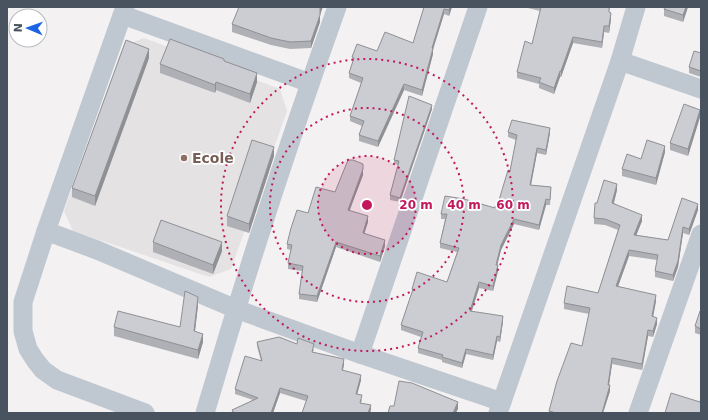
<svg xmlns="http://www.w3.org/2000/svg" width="708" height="420" font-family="'DejaVu Sans',sans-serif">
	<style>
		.education { fill: #e4e2e3 }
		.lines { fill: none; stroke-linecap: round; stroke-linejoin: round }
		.street { stroke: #bfc7d0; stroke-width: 19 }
		.wall { fill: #afb0b5 }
		.shaded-wall { fill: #8e9094 }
		.building { fill: #cbcdd3; stroke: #8e9094 }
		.ring { fill: none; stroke: #c2185b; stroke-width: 2; stroke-dasharray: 2 4 }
		.education-dot { fill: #8d6e63; stroke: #fff; stroke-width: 1.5 }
		.labels { text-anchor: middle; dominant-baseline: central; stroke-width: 3.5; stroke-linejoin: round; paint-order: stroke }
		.education-label { font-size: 14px; font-weight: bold; fill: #785e54; stroke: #fff; text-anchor: start }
		.centre { fill: #c2185b; stroke: #fff; stroke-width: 2 }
		.ring-label { font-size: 12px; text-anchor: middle; font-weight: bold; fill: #c2185b; stroke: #fff; stroke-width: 3.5; stroke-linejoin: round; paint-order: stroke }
	</style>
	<rect width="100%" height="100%" fill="#f3f1f1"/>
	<polygon class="education" points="144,38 280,89 287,111 231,269 209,277 73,231 64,211 123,46"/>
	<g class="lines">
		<g class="street">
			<polyline points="125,7 46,231 97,250 236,309 360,354 502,402"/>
			<polyline points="123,15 310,83"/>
			<polyline points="620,61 701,89"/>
			<polyline points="46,231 23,302 23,331 28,349 35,360 43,370 57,380 145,413"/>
			<polyline points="360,354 478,7"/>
			<path d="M 205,413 C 245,276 289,141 337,7"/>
			<polyline points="498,413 620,61 636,7"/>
			<polyline points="638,413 701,234"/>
		</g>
	</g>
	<g class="wall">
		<polygon points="424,7 452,7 449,16 444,14 433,48 433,54 422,96 404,90 378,147 359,141 359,135 362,126 350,121 350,116 361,83 349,78 349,73 353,62 352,57 377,51 413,43"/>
		<polygon points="524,7 610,7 609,12 611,19 609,33 604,32 602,48 573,43 561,77 560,77 554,94 539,88 539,84 517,78 517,72 532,44 540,11"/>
		<polygon points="665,7 688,7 683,22 664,16 664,9"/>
		<polygon points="320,14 320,22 311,48 290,49 271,45 232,32 232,24"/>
		<polygon points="701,53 701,77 689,73 689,67"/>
		<polygon points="149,58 95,206 72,197 72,188"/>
		<polygon points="224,61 257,82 250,103 216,90 215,93 160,73 160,64"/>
		<polygon points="432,109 400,202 390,200 390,195 398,165 394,164 394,160"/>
		<polygon points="700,117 688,156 670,150 670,143"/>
		<polygon points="508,132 550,133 546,155 537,153 531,185 551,187 550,205 546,205 539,230 514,224 501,250 497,265 498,271 493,291 479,288 472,311 503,321 500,342 497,341 493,360 466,354 462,368 442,362 442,360 418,353 418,348 421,337 401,330 401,325 412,292 412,289 447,282 457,252 440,248 440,243 445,219 441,219 441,214 495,208 497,207 510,171 516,140 508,137"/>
		<polygon points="665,152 656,185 622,176 622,169 641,159"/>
		<polygon points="274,156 249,233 227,226 227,216"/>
		<polygon points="363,175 349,210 368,222 364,233 385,246 380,262 336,247 317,302 299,299 299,294 302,271 288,269 288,263 291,250 287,249 287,244 308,213 335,192"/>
		<polygon points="617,190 614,203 642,221 636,235 668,240 698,210 689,235 683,233 678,267 673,281 655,277 655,271 657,260 629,256 618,286 656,301 653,317 657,324 653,337 648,336 642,370 612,364 609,385 610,391 603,413 549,413 549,411 582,346 589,314 564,309 564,303 598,293 618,230 605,225 594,224 594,218 597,203"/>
		<polygon points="153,242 222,251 213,274 153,252"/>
		<polygon points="198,305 195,331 203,342 198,359 114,336 114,327 180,327"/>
		<polygon points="701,311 701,335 695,333 695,326"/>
		<polygon points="257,342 297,344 314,349 313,352 344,364 343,370 361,380 357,394 362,400 361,403 371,409 370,413 302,413 306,401 280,393 273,413 232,413 232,410 253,400 235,394 235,389 261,361 257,346"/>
	</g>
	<g class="shaded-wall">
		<polygon points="320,7 323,7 320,15"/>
		<polygon points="450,7 452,7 449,16 449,10"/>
		<polygon points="686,7 688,7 683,22 683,15"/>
		<polygon points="444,9 444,14 432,53 432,48"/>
		<polygon points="611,13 611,19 609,33 609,26"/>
		<polygon points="320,15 320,22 311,48 311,41"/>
		<polygon points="604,26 604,32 602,48 602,42"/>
		<polygon points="573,37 573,43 561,77 561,71"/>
		<polygon points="433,48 433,54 422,96 422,90"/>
		<polygon points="149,49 149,58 95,206 95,196"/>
		<polygon points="560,71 560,77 554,94 554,88"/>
		<polygon points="257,73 257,82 250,103 250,94"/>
		<polygon points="216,82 216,90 215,93 215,85"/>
		<polygon points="404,84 404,90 378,147 378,141"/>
		<polygon points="432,105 432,109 400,202 400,198"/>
		<polygon points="700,110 700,117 688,156 688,149"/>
		<polygon points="550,128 550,133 546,155 546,150"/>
		<polygon points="665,146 665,152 656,185 656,178"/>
		<polygon points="274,147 274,156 249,233 249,224"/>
		<polygon points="537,148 537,153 530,190 530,185"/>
		<polygon points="363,169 363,175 348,215 348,210"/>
		<polygon points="617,184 617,190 612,209 612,203"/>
		<polygon points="546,199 546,205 539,230 539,225"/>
		<polygon points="698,204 698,210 689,235 689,229"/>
		<polygon points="642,215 642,221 634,241 634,235"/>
		<polygon points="368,216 368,222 363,238 363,233"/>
		<polygon points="514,219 514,224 501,250 496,270 496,265 501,245"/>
		<polygon points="683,227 683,233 678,267 673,281 673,275"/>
		<polygon points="385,240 385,246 380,262 380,256"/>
		<polygon points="222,242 222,251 213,274 213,265"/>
		<polygon points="336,242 336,247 317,302 317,296"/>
		<polygon points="629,250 629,256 616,292 616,286"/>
		<polygon points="498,265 498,271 493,291 493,286"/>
		<polygon points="479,282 479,288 470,316 470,311"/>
		<polygon points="656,295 656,301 652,322 652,316"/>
		<polygon points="198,297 198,305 194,340 194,331"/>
		<polygon points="503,316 503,321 500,342 500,337"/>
		<polygon points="657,318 657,324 653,337 653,331"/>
		<polygon points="648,330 648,336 642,370 642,364"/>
		<polygon points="203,334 203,342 198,359 198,350"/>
		<polygon points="497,336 497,341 493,360 493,355"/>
		<polygon points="466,349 466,354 462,368 462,363"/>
		<polygon points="612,358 612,364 608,391 608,385"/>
		<polygon points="344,359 344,364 342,375 342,370"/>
		<polygon points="361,375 361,380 356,399 356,394"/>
		<polygon points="610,385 610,391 603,413 602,413"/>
		<polygon points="280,388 280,393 273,413 271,413"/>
		<polygon points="458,402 458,409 456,413 453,413"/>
		<polygon points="371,405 371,409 370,413 368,413"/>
	</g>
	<g class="building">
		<polygon points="239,7 320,7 320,15 311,41 290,42 271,38 232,24"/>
		<polygon points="424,7 450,7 449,10 444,9 432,48 433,48 422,90 404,84 378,141 359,135 364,121 350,116 363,78 349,73 354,58 352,57 357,44 377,51 385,32 413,43"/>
		<polygon points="541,7 609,7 609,12 611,13 609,26 604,26 602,42 573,37 561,71 560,71 554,88 539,82 541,78 517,72 525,41 532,44"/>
		<polygon points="665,7 686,7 683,15 664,9"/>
		<polygon points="170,39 224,59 224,61 257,73 250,94 216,82 215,85 160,64"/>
		<polygon points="126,40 149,49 95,196 72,188"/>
		<polygon points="694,51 701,53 701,71 689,67"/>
		<polygon points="409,96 432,105 400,198 390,195 399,161 394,160"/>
		<polygon points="684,104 700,110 688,149 670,143"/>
		<polygon points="512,120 550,128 546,150 537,148 530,185 551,187 550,200 546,199 539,225 514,219 501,245 496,265 498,265 493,286 479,282 470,311 503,316 500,337 497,336 493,355 466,349 462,363 442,357 443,355 418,348 423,332 401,325 413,289 412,289 417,272 447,282 459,248 440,243 447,214 441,214 445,196 464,199 495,208 495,206 497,207 508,170 510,171 517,135 508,132"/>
		<polygon points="252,140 274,147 249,224 227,216"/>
		<polygon points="647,140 665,146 656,178 622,169 627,154 641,159"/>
		<polygon points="348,160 353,160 363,164 363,169 348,210 368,216 363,233 385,240 380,256 336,242 317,296 299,294 303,266 288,263 292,245 287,244 291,228 297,210 308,213 316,187 335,192"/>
		<polygon points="604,180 617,184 612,203 642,215 634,235 668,240 682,198 698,204 689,229 683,227 678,261 673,275 655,271 658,255 629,250 616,286 656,295 652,316 657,318 653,331 648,330 642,364 612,358 608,385 610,385 602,413 556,413 549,411 557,381 571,343 582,346 590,308 564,303 567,286 598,293 620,225 605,219 594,218 595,203 597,203"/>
		<polygon points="161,220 222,242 213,265 153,242"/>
		<polygon points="185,291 198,297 194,331 203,334 198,350 114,327 118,311 180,327"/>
		<polygon points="700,311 701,311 701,329 695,326"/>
		<polygon points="279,337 297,344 298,338 314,344 312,352 344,359 342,370 361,375 356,394 362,395 360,403 371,405 368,413 302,413 308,396 280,388 271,413 234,413 232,410 258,398 235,389 245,356 262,361 257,342"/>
		<polygon points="399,381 412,383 458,402 453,413 388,413 390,406 394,406"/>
		<polygon points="671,393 700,402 701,397 701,413 665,413"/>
	</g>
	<circle cx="367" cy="205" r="49" fill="#c2185b" fill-opacity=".12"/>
	<g class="ring">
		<circle cx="367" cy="205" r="49"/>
		<circle cx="367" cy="205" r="97"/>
		<circle cx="367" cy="205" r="146"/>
	</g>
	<circle class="education-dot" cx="184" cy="158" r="4"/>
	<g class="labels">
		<g class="education-label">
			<text x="192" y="158">Ecole</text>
		</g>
	</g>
	<circle cx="367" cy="205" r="6" class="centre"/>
	<g class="ring-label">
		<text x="416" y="209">20 m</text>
		<text x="464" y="209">40 m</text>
		<text x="513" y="209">60 m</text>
	</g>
	<rect width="708" height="420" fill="none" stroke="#49535f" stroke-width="16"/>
	<g transform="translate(28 28) rotate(272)"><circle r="19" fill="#ffffff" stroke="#b6babf"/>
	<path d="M0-3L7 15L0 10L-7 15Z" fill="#1b64e3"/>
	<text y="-6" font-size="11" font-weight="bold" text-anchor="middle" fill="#49535f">N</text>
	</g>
</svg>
